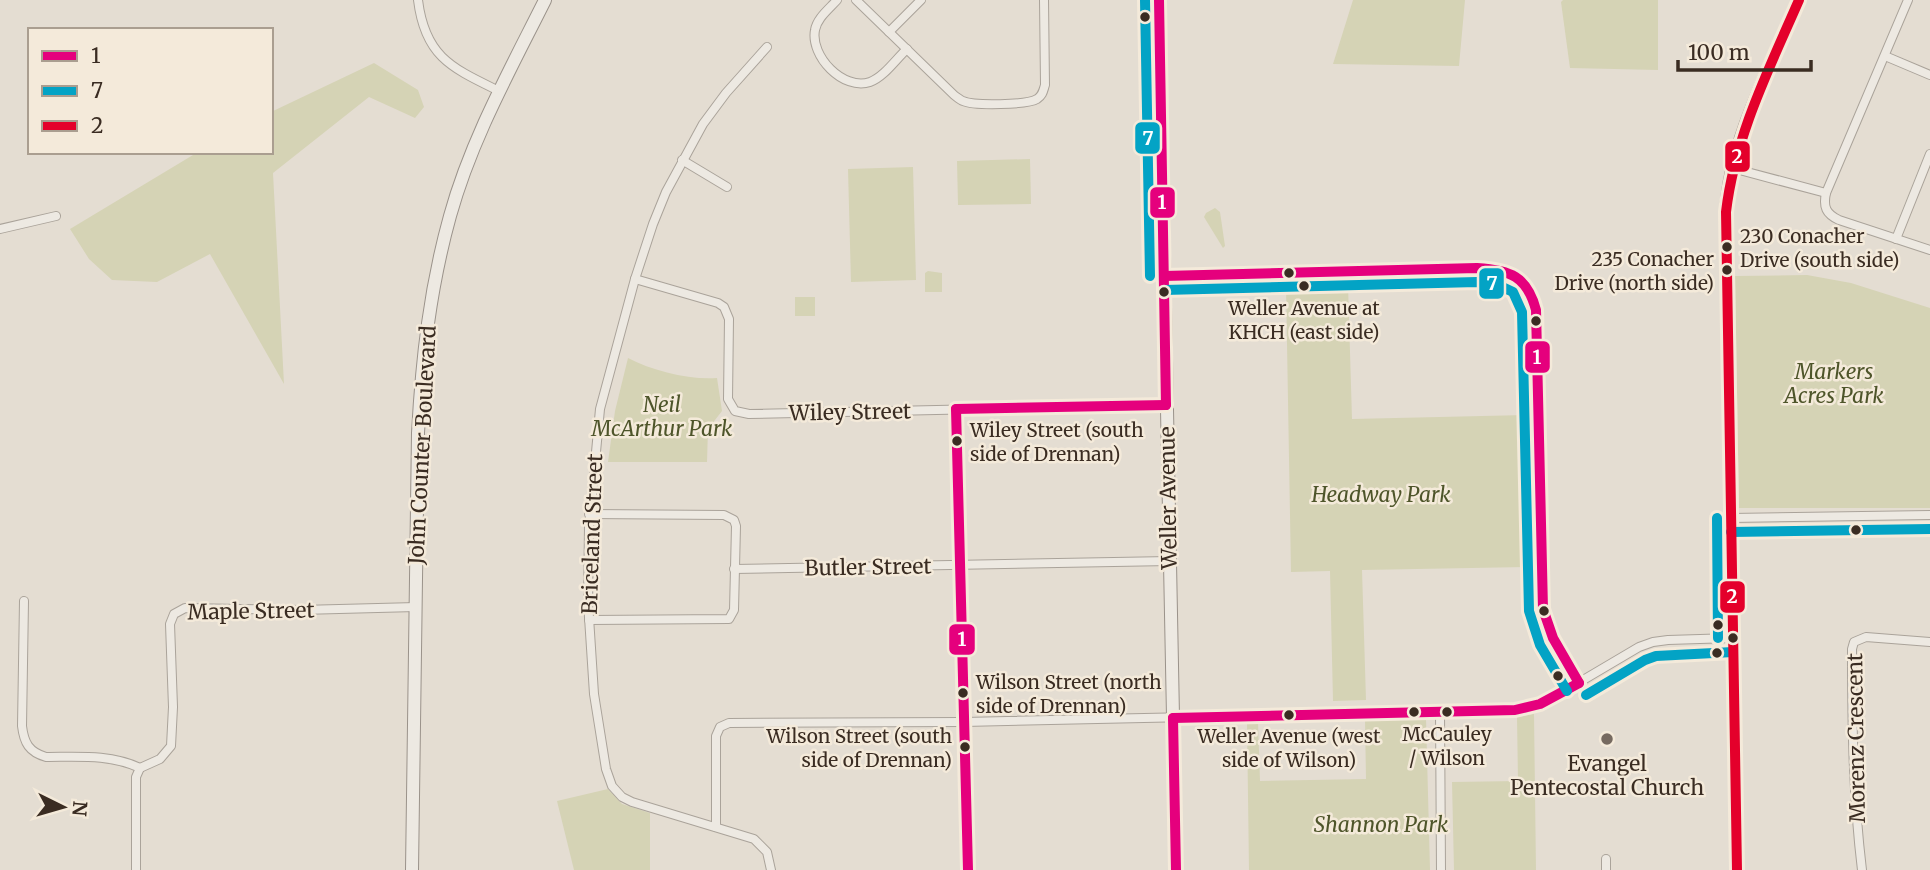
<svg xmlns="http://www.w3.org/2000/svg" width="1930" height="870" font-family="Merriweather,serif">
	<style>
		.green { fill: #d5d3b5 }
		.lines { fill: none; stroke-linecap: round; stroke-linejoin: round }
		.street-casing { stroke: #aaa39a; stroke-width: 10 }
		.secondary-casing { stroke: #9a928a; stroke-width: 14 }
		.street { stroke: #ede9e2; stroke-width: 8 }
		.secondary { stroke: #ede9e2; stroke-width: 12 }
		.bus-1-casing { stroke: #f4eada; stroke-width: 16 }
		.bus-2-casing { stroke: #f4eada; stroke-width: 16 }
		.bus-3-casing { stroke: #f4eada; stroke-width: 16 }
		.bus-1 { stroke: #e5007d; stroke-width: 10 }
		.bus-2 { stroke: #03a3c5; stroke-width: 10 }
		.bus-3 { stroke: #e4002b; stroke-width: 10 }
		.bus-dot { fill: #3a2c22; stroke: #f4eada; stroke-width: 2.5 }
		.poi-dot { fill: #766a60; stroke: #f4eada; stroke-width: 2.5 }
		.labels { text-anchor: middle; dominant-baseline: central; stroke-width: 5; stroke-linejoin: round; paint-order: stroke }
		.bus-label { font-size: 19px; fill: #3a2c22; stroke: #f4eada; text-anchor: start }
		.park-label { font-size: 21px; font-style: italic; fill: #4e552a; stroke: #f4eada }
		.street-label { font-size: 21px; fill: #3a2c22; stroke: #f4eada }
		.poi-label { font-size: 21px; fill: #3a2c22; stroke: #f4eada }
		.line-badge { stroke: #f4eada; stroke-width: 2.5 }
		.badge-label { font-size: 19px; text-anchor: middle; font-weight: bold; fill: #fff }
	</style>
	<rect width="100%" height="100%" fill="#e4ddd2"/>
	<g class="green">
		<polygon points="1353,0 1465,0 1459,66 1333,64"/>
		<polygon points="1563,0 1658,0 1658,70 1570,68 1561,2"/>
		<polygon points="374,63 418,90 424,107 415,118 369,97 273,173 284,384 210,254 157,282 112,280 89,259 70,229 198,152 271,152 271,112"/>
		<polygon points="1030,159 1031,204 958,205 957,161"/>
		<polygon points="913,167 916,280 851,282 848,169"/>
		<polygon points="1215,208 1220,212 1225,246 1223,248 1204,217 1206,213"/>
		<polygon points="928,271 942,273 942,292 925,292 925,273"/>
		<polygon points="1807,275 1851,283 1930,308 1930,508 1739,508 1735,276"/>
		<polygon points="1348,285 1352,419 1527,415 1530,567 1362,570 1366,700 1333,701 1330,571 1291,572 1286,286"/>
		<rect x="795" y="297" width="20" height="19"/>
		<path d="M 628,358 C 653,371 689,380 717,378 L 722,411 L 708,429 L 707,462 L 608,462 L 615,411 Z"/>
		<polygon points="1534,714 1536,870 1454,870 1452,782 1518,781 1517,717"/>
		<polygon points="1426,718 1430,870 1249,870 1247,722 1258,722 1260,781 1366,779 1365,720"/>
		<polygon points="608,789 622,804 650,813 650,870 574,870 557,801"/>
	</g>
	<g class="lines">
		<g class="street-casing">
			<g id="street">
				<path d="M 418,0 C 425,57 452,68 499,91"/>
				<path d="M 837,0 C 829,9 817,18 815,30 C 810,56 843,91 870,82 C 884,77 896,59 907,49"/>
				<path d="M 856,0 L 954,95 C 955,96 962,101 963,101 C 974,106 1027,105 1037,99 C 1043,95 1043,91 1045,85 L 1044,0"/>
				<path d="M 1908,0 L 1826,193 C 1823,207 1826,214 1839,220 L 1930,250"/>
				<polyline points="889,32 921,0"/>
				<polyline points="767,47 726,93 703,124 666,192 653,224 635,279 600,409 589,527 588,602 594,694 606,769 612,786 622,797 632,802 754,839 767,852 771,870"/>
				<polyline points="1885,56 1930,75"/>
				<polyline points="682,160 727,187"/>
				<polyline points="1732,168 1826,193"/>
				<polyline points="0,229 56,216"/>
				<polyline points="1896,239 1930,154"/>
				<path d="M 1164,276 L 1477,268 C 1509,269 1529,275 1536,310 L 1543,609 C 1549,637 1563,659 1579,683"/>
				<polyline points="635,279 718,303 724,307 729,319 728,399 735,411 749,414 1166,405"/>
				<polyline points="956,409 968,870"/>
				<polyline points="1731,518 1930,515"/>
				<polyline points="734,569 1170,561"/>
				<path d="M 24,601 L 22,726 C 24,743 29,752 46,757 C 78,757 110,754 140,768 L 136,777 L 136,870"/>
				<polyline points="589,620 729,619 734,610 736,526 734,520 724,515 589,514"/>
				<polyline points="1440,712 1441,870"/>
				<polyline points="140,768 160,759 171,746 173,707 170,624 174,614 185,608 301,610 416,607"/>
				<polyline points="716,827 716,736 720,727 729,723 964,722 1515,710 1540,704 1551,699 1639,647 1653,642 1668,640 1732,638"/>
				<polyline points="1606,859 1606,870"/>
				<path d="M 1862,870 C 1853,796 1852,723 1852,649 L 1854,642 L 1866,637 L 1930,642"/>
			</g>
		</g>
		<g class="secondary-casing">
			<g id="secondary">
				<polyline points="1159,0 1176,870"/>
				<path d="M 412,870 L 418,433 C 422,358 430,288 450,216 C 471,140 510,70 545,0"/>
				<path d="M 1737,870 L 1726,212 C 1730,140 1771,66 1799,0"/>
			</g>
		</g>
		<use href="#street" class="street"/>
		<use href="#secondary" class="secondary"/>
		<g class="bus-1-casing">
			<g id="bus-1">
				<polyline points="1159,0 1166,405"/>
				<path d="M 1164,276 L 1477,268 C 1510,270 1527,276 1536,310 L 1543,609 L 1553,638 L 1579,683"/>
				<polyline points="956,409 968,870"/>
				<polyline points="956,409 1166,405"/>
				<polyline points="1173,718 1515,710 1540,704 1579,683"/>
				<polyline points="1173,718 1176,870"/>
			</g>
		</g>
		<g class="bus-2-casing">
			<g id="bus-2">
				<polyline points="1145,0 1150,276"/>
				<polyline points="1164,290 1477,282 1496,284 1513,292 1522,312 1529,611 1540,645 1567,691"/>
				<polyline points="1717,518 1718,638"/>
				<polyline points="1731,532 1930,529"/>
				<polyline points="1586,695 1645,660 1656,656 1733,652"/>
			</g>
		</g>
		<g class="bus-3-casing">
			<path id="bus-3" d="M 1737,870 L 1726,212 C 1735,136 1769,69 1799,0"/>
		</g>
		<use href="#bus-1" class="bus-1"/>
		<use href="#bus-2" class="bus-2"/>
		<use href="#bus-3" class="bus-3"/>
	</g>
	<g class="bus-dot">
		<circle cx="1145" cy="17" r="6"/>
		<circle cx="1727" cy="247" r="6"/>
		<circle cx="1727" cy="270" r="6"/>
		<circle cx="1289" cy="273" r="6"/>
		<circle cx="1304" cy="286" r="6"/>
		<circle cx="1164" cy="292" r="6"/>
		<circle cx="1536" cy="321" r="6"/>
		<circle cx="957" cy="441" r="6"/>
		<circle cx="1856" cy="530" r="6"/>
		<circle cx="1544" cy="611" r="6"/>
		<circle cx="1718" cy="625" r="6"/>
		<circle cx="1733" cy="638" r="6"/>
		<circle cx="1717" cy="653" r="6"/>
		<circle cx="1558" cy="676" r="6"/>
		<circle cx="963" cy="693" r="6"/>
		<circle cx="1414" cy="712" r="6"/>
		<circle cx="1447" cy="712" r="6"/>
		<circle cx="1289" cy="715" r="6"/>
		<circle cx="965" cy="747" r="6"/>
	</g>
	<circle class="poi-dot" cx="1607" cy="739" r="7"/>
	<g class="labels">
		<g class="bus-label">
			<text x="1740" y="236">230 Conacher<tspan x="1740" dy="24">Drive (south side)</tspan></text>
			<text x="1714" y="259" text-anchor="end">235 Conacher<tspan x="1714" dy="24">Drive (north side)</tspan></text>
			<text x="1304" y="308" text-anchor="middle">Weller Avenue at<tspan x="1304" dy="24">KHCH (east side)</tspan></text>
			<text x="970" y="430">Wiley Street (south<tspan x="970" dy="24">side of Drennan)</tspan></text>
			<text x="976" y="682">Wilson Street (north<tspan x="976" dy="24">side of Drennan)</tspan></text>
			<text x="1447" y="734" text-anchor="middle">McCauley<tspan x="1447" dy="24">/ Wilson</tspan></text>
			<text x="952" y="736" text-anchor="end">Wilson Street (south<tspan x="952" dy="24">side of Drennan)</tspan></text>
			<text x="1289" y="736" text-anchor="middle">Weller Avenue (west<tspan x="1289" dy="24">side of Wilson)</tspan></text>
		</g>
		<g class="park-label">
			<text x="1834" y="371">Markers<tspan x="1834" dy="24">Acres Park</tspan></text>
			<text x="662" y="404">Neil<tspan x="662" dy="24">McArthur Park</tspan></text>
			<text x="1381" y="494">Headway Park</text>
			<text x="1381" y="824">Shannon Park</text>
		</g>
		<g class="street-label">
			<text transform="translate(850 412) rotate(-1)">Wiley Street</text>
			<text transform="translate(422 445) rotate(-87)">John Counter Boulevard</text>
			<text transform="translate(1168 498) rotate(-91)">Weller Avenue</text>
			<text transform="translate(592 534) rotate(-88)">Briceland Street</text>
			<text transform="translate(868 567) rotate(-1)">Butler Street</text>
			<text transform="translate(251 611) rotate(-1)">Maple Street</text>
			<text transform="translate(1856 738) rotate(-91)">Morenz Crescent</text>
		</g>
		<g class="poi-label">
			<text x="1607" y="763">Evangel<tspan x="1607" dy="24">Pentecostal Church</tspan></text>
		</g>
	</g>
	<g class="line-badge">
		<rect x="1134" y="121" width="27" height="34" rx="7" fill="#03a3c5"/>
		<rect x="1724" y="140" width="27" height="33" rx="7" fill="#e4002b"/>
		<rect x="1149" y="186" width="27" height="33" rx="7" fill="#e5007d"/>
		<rect x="1478" y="267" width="27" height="33" rx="7" fill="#03a3c5"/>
		<rect x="1524" y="340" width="27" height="34" rx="7" fill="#e5007d"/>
		<rect x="1719" y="580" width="27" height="34" rx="7" fill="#e4002b"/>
		<rect x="948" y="623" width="28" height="33" rx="7" fill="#e5007d"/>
	</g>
	<g class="badge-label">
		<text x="1148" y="145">7</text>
		<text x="1737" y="163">2</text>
		<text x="1162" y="209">1</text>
		<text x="1492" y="290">7</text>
		<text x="1537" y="364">1</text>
		<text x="1732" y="603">2</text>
		<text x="962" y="646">1</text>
	</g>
	<rect x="28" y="28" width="245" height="126" fill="#f4eada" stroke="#aa9e90" stroke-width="2"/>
	<rect x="42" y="51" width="35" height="10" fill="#e5007d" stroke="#aa9e90" stroke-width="2"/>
	<text x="91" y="63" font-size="21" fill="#3a2c22">1</text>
	<rect x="42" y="86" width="35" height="10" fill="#03a3c5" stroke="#aa9e90" stroke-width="2"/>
	<text x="91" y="98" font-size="21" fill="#3a2c22">7</text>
	<rect x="42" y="121" width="35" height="10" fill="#e4002b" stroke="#aa9e90" stroke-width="2"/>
	<text x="91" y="133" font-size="21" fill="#3a2c22">2</text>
	<g transform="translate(63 807) rotate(95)" stroke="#f4eada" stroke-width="5" paint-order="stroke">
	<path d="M0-5L12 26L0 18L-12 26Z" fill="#3a2c22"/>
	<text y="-10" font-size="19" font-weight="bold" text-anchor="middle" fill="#3a2c22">N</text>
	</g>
	<path d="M1678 60v10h133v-10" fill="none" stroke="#3a2c22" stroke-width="3.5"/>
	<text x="1688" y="60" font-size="21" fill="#3a2c22" stroke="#f4eada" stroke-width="5" paint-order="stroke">100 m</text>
</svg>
